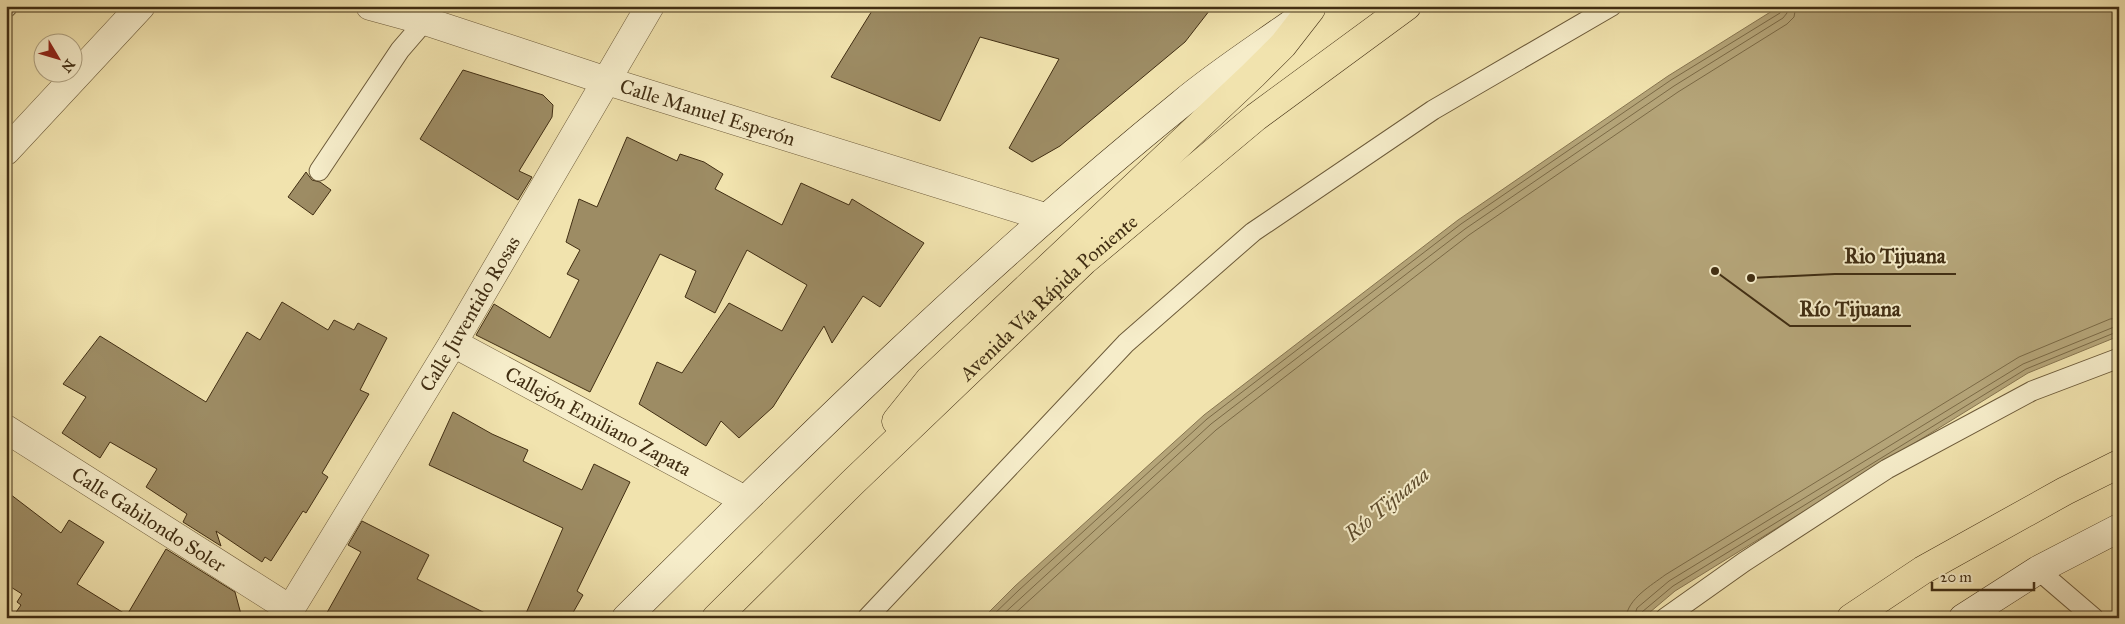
<svg xmlns="http://www.w3.org/2000/svg" width="2125" height="624" font-family="'IM FELL Great Primer',serif">
	<style>
		.water { fill: #b5a579; stroke: #877550 }
		.lines { fill: none; stroke-linecap: round; stroke-linejoin: round }
		.shore { stroke: #7b6a46; stroke-width: 1 }
		.building { fill: #9d8c64; stroke: #412e13 }
		.service-casing { stroke: #6d5b3a; stroke-width: 21 }
		.minor-casing { stroke: #6d5b3a; stroke-width: 29 }
		.secondary-casing { stroke: #412e13; stroke-width: 29 }
		.trunk-casing { stroke: #412e13; stroke-width: 29 }
		.service { stroke: #f6edca; stroke-width: 19 }
		.minor { stroke: #f6edca; stroke-width: 28 }
		.secondary { stroke: #f6edca; stroke-width: 28 }
		.trunk { stroke: #f1e3ae; stroke-width: 28 }
		.labels { text-anchor: middle; dominant-baseline: central; stroke-width: 4; stroke-linejoin: round; paint-order: stroke }
		.street-label { font-size: 20px; fill: #412e13; stroke: #f6edca }
		.water-label { font-size: 21px; font-style: italic; fill: #5e4c2c; stroke: #f6edca }
		.leader { fill: none; stroke: #412e13; stroke-width: 2 }
		.callout-dot { fill: #412e13; stroke: #f6edca; stroke-width: 2 }
		.callout-label { font-size: 21px; text-anchor: middle; font-weight: bold; fill: #412e13; stroke: #f6edca; stroke-width: 4; stroke-linejoin: round; paint-order: stroke }
	</style>
	<rect width="100%" height="100%" fill="#f1e3ae"/>
	<filter id="stains"><feTurbulence type="fractalNoise" baseFrequency=".004" numOctaves="4"/><feColorMatrix values="0 0 0 0 .2 0 0 0 0 .09 0 0 0 0 .02 0 0 0 .5 -.17"/></filter>
	<radialGradient id="worn" r=".72"><stop offset=".6" stop-color="#630" stop-opacity="0"/><stop offset="1" stop-color="#630" stop-opacity=".3"/></radialGradient>
	<polygon class="water" points="1780,6 2119,6 2119,336 2028,373 1675,591 1643,618 983,618 1015,586 1204,415 1458,220 1668,76"/>
	<g class="lines">
		<g class="shore">
			<polyline points="990,618 1019,590 1207,419 1461,224 1671,80 1780,13 1782,6"/>
			<polyline points="999,618 1211,424 1465,229 1674,86 1783,18 1787,13 1788,6"/>
			<polyline points="1010,618 1216,430 1469,235 1678,92 1787,24 1794,17 1796,6"/>
			<path d="M 1626,618 C 1627,599 1652,585 1665,575 L 2019,357 L 2110,319 L 2119,318"/>
			<polyline points="1634,618 1637,608 1669,581 2023,364 2119,325"/>
			<polyline points="1640,618 1642,612 1673,586 2026,369 2119,331"/>
		</g>
	</g>
	<g class="building">
		<polygon points="875,6 1213,6 1185,42 1060,146 1032,162 1009,148 1059,59 980,37 940,121 831,77"/>
		<polygon points="463,70 543,95 553,105 552,117 519,171 532,177 518,200 420,139"/>
		<polygon points="627,137 677,161 680,154 704,162 723,174 715,189 782,225 801,183 849,205 852,199 924,243 880,307 863,296 832,343 824,326 773,407 739,438 721,421 706,446 639,404 657,362 682,373 729,303 782,331 807,285 747,250 715,313 685,297 696,271 660,254 590,392 476,335 494,304 550,338 579,280 567,274 580,250 566,242 579,199 597,207"/>
		<polygon points="306,172 312,180 320,182 331,190 313,215 288,197"/>
		<polygon points="282,302 328,330 334,320 354,330 358,323 387,338 360,390 369,394 322,473 328,477 306,513 303,511 271,561 265,557 262,562 216,531 221,546 183,522 187,514 146,487 157,469 110,442 100,458 62,433 86,397 63,384 100,336 206,402 247,332 260,340"/>
		<polygon points="453,412 492,434 528,450 523,461 582,490 594,464 630,482 577,591 583,595 570,618 524,618 563,528 429,465"/>
		<polygon points="6,491 61,533 69,520 104,542 77,584 127,615 166,549 235,592 242,618 12,618 21,605 17,602 22,594 6,584"/>
		<polygon points="362,521 429,555 417,579 495,618 324,618 361,552 348,545"/>
	</g>
	<g class="lines">
		<g class="service-casing">
			<g id="service">
				<polyline points="6,8 8,6"/>
				<polyline points="319,171 400,50 425,21"/>
				<polyline points="2038,570 2094,618"/>
				<polyline points="867,618 1126,343 1253,232 1433,110 1612,6"/>
				<polyline points="1665,618 1744,562 1887,469 2032,391 2119,358"/>
			</g>
		</g>
		<g class="minor-casing">
			<g id="minor">
				<path id="s1" d="M 370,6 L 425,21 L 607,81 L 1045,217"/>
				<polyline points="6,151 141,6"/>
				<path id="s2" d="M 453,343 L 745,500"/>
				<path id="s3" d="M 6,429 L 290,609"/>
				<path id="s4" d="M 285,618 L 453,343 L 650,6"/>
			</g>
		</g>
		<g class="secondary-casing">
			<g id="secondary">
				<path d="M 626,618 C 805,440 985,263 1181,104 C 1218,73 1259,47 1298,19"/>
				<polyline points="1963,618 2038,570 2119,528"/>
			</g>
		</g>
		<g class="trunk-casing">
			<g id="trunk">
				<polyline points="896,421 929,380 1253,75 1283,45 1311,9"/>
				<path id="s5" d="M 716,618 L 852,483 L 1084,261 L 1256,117 L 1407,6"/>
				<polyline points="1851,618 1923,570 2065,491 2119,464"/>
			</g>
		</g>
		<use href="#service" class="service"/>
		<use href="#minor" class="minor"/>
		<use href="#secondary" class="secondary"/>
		<use href="#trunk" class="trunk"/>
	</g>
	<g class="labels">
		<g class="street-label">
			<text stroke="none"><textPath href="#s1" startOffset="354">Calle Manuel Esperón</textPath></text>
			<text stroke="none"><textPath href="#s5" startOffset="462">Avenida Vía Rápida Poniente</textPath></text>
			<text stroke="none"><textPath href="#s4" startOffset="356">Calle Juventido Rosas</textPath></text>
			<text stroke="none"><textPath href="#s2" startOffset="165">Callejón Emiliano Zapata</textPath></text>
			<text stroke="none"><textPath href="#s3" startOffset="169">Calle Gabilondo Soler</textPath></text>
		</g>
		<g class="water-label">
			<text transform="translate(1387 504) rotate(-40)">Río Tijuana</text>
		</g>
	</g>
	<path class="leader" d="M1751 278L1835 274H1956M1715 271L1790 326H1911"/>
	<g class="callout-dot">
		<circle cx="1751" cy="278" r="5"/>
		<circle cx="1715" cy="271" r="5"/>
	</g>
	<g class="callout-label">
		<text x="1895" y="263">Rio Tijuana</text>
		<text x="1850" y="316">Río Tijuana</text>
	</g>
	<rect width="2125" height="624" fill="none" stroke="#f1e3ae" stroke-width="25"/>
	<rect x="8" y="8" width="2110" height="609" fill="none" stroke="#412e13" stroke-width="2.5"/>
	<rect x="12" y="12" width="2100" height="599" fill="none" stroke="#412e13"/>
	<g transform="translate(58 58) rotate(128)"><circle r="24" fill="#f6edca" stroke="#aea181"/>
	<path d="M0-4L9 19L0 12L-9 19Z" fill="#8f2418"/>
	<text y="-8" font-size="14" font-weight="bold" text-anchor="middle" fill="#412e13">N</text>
	</g>
	<path d="M1932 582v8h102v-8" fill="none" stroke="#412e13" stroke-width="2.5"/>
	<text x="1940" y="582" font-size="15" fill="#412e13" stroke="#f6edca" stroke-width="4" paint-order="stroke">20 m</text>
	<rect width="100%" height="100%" filter="url(#stains)"/>
	<rect width="100%" height="100%" fill="url(#worn)"/>
</svg>
